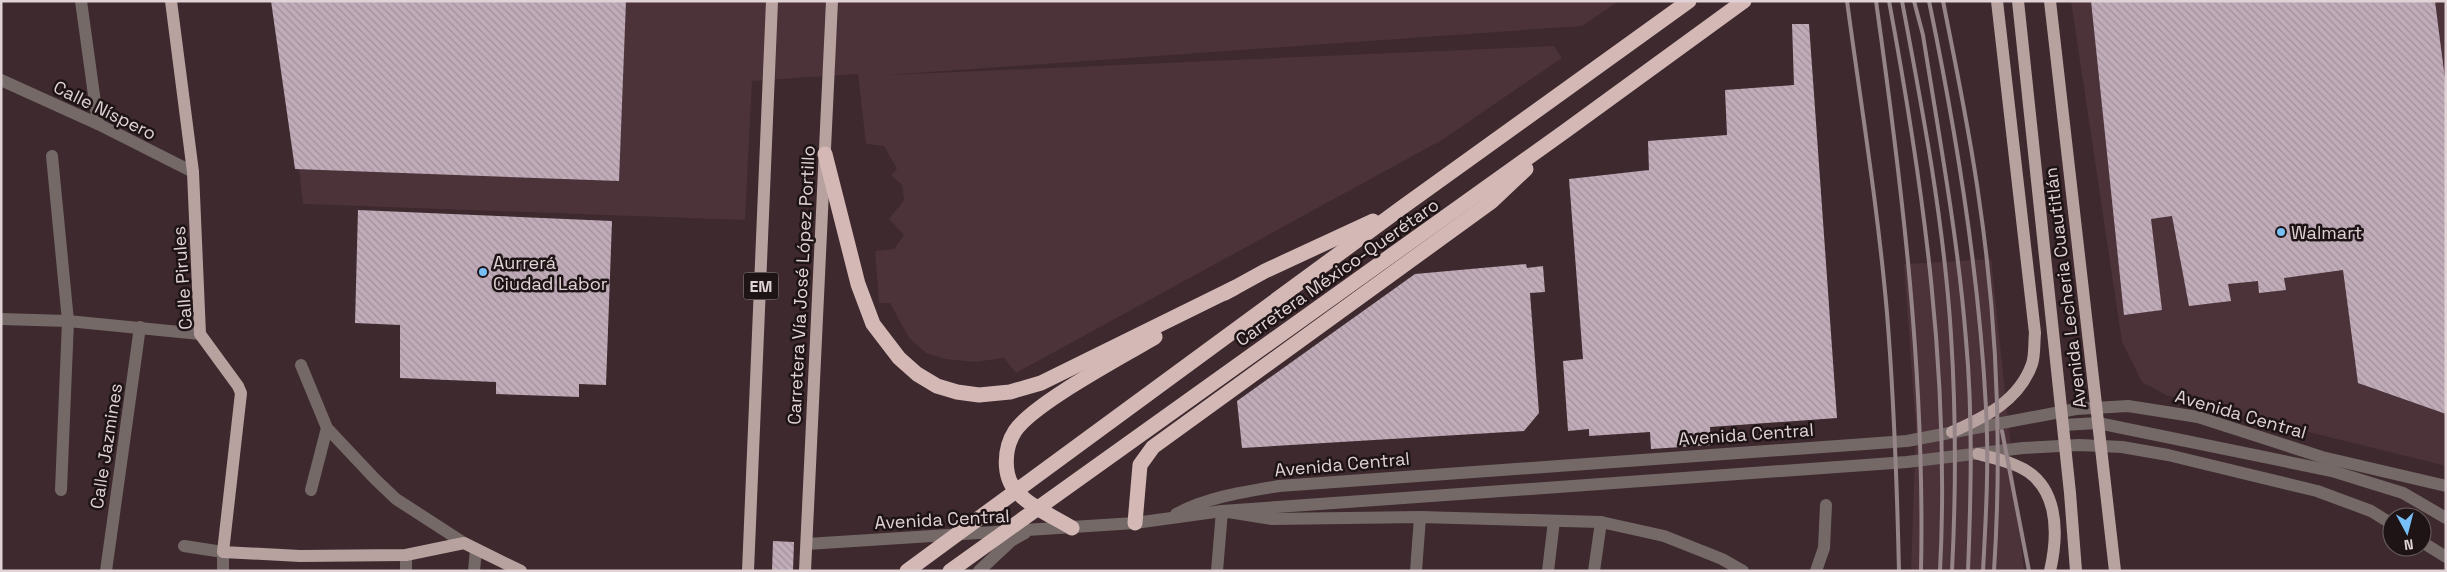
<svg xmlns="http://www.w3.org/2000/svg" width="2447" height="572" font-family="'Space Grotesk',sans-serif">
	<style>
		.built { fill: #4c3239 }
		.building { fill: url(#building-back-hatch) }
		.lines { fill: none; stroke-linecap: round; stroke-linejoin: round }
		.minor { stroke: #746967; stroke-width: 12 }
		.major { stroke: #b8a29f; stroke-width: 12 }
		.highway { stroke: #d3b8b5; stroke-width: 15 }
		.rail { stroke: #958488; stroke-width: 4 }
		.poi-dot { fill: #77c0f7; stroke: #1e1416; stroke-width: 2 }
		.labels { text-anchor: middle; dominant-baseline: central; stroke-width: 5; stroke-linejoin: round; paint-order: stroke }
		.shield { fill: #1e1416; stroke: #a6999c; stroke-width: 1 }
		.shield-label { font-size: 16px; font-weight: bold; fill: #e0d2d5 }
		.street-label { font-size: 18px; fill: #e0d2d5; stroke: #1e1416 }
		.poi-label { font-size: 18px; fill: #e0d2d5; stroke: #1e1416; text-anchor: start }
	</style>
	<defs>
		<pattern id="building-back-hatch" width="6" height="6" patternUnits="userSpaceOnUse" patternTransform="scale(1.25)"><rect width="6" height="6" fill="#c0abb8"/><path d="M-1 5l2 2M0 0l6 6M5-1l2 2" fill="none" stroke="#a1909a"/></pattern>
	</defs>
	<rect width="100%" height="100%" fill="#3d292e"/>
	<g class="built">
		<polygon points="279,1 1619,1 1582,26 887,75 1554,46 1562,58 1442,140 1016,373 1004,358 975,362 945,359 926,353 909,338 890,303 879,303 875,251 894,249 904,235 889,219 904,200 902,185 891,175 897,169 884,146 866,144 858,74 752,81 745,220 303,204"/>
		<polygon points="2071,1 2446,1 2446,466 2203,406 2166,395 2142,382 2122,342"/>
		<polygon points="1991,259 2024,571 1911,571 1916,429 1904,264"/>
	</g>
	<g class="building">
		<polygon points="271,1 626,1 619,181 295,169"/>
		<polygon points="2091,1 2435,1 2446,87 2446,414 2358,383 2343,270 2284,278 2286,290 2259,293 2258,281 2228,284 2231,301 2189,306 2172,216 2151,219 2162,310 2124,315"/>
		<polygon points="1792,24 1809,24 1837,418 1710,427 1711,445 1651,449 1650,432 1589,436 1589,429 1568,431 1563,361 1583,359 1569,179 1649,170 1648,141 1727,135 1725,90 1794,85"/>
		<polygon points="358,210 612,221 606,385 579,384 579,397 496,394 496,382 400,378 400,325 355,323"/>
		<polygon points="1526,264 1527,268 1543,266 1545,292 1530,293 1539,413 1524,431 1242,448 1237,401 1415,274"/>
		<polygon points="773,541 794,542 793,571 772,571"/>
	</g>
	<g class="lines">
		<g class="minor">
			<polyline points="81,1 98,124"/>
			<polyline points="1,80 98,124 193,172"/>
			<polyline points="52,156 68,321 61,490"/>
			<polyline points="1,319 68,321 200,334"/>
			<polyline points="301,365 327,428 375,479 396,499 464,543"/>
			<polyline points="2063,425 2098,423 2332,471 2403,493 2446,518"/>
			<polyline points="311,490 327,428"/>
			<path d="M 1176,514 C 1208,497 1243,492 1279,486 L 1907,441 L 2076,409 L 2128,406 L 2198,417 L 2322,457 L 2446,486"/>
			<polyline points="2422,542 2446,557"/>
			<polyline points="807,544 1135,523 1222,511 1907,462 2023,448 2079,445 2122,447 2168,455 2317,491 2371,511 2392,524"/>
			<polyline points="184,546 223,552 223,571"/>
			<polyline points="106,571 140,327"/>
			<polyline points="406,571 406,555"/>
			<polyline points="474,571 476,549"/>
			<polyline points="979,571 1011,541 1025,533"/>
			<polyline points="1217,571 1222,511 1272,519 1420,517 1601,522 1664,536 1722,559 1743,571"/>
			<polyline points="1416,571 1420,517"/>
			<polyline points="1548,571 1554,521"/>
			<polyline points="1594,571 1601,522"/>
			<polyline points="1816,571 1824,548 1826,505"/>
		</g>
		<g class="major">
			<polyline points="171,1 193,172 200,334 238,386 241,393 223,552 300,556 406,555 464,543 521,571"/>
			<polyline points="2018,1 2070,493 2076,571"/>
			<polyline points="2050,1 2115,571"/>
			<path d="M 1952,432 C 1985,417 2019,401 2032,364 C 2035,355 2034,342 2035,333 L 1997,1"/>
			<path d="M 1978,454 C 1990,457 2003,460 2015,465 C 2059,482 2059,532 2050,571"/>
			<polyline points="748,571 772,1"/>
			<polyline points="805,571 832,1"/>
		</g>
		<g class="highway">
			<polyline points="825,154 858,284 873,324 899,358 917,374 937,386 957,392 979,395 1010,392 1041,383 1234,288"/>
			<polyline points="1225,293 1265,271 1373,221"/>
			<polyline points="1135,523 1140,465 1153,447 1491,202 1526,169"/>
			<path d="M 1072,528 C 1054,517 1031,507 1017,492 C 1002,476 1004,448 1015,431 C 1034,403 1122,357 1155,337"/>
			<polyline points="907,571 1404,206 1689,1"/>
			<polyline points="950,571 1564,132 1744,1"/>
		</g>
		<g class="rail">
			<path d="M 1847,1 C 1861,105 1878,209 1887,313 C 1894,399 1897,485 1899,571"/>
			<path d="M 1876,1 C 1903,193 1925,377 1921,571"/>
			<path d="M 1889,1 C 1924,189 1950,379 1940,571"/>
			<path d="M 1902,1 C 1923,112 1944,223 1951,335 C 1956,413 1956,493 1952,571"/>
			<path d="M 1914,1 L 1923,35 C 1939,136 1958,238 1966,340 C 1973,417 1971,494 1968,571"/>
			<path d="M 1929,1 C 1957,136 1979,271 1986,408 C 1989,463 1986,517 1983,571"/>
			<path d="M 1943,1 C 1956,67 1970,133 1979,199 C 1997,321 2002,448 1994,571"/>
			<polyline points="2002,431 2029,571"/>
		</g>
	</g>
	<g class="poi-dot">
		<circle cx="2281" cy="232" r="5"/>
		<circle cx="483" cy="272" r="5"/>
	</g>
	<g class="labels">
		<rect class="shield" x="743.5" y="272.5" width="35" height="27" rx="4"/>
		<g class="shield-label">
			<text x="761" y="286">EM</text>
		</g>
		<g class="street-label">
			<text transform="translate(105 110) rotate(26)">Calle Níspero</text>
			<text transform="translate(1337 272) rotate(-35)">Carretera México-Querétaro</text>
			<text transform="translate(182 278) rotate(-94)">Calle Pirules</text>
			<text transform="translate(801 285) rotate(-87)">Carretera Vía José López Portillo</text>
			<text transform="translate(2065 288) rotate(-97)">Avenida Lecheria Cuautitlán</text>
			<text transform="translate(2241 414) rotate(16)">Avenida Central</text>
			<text transform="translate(1746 434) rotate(-4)">Avenida Central</text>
			<text transform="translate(106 446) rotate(-81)">Calle Jazmines</text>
			<text transform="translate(1342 464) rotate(-5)">Avenida Central</text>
			<text transform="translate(942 519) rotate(-3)">Avenida Central</text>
		</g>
		<g class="poi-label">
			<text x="2291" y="232">Walmart</text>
			<text x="493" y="262">Aurrerá<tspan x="493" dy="21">Ciudad Labor</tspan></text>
		</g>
	</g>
	<rect width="2447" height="572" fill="none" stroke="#e0d2d5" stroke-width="5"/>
	<g transform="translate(2407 532) rotate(173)"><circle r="24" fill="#1e1416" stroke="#6c6062"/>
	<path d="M0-4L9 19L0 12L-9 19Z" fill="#77c0f7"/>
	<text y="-8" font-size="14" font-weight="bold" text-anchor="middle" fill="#e0d2d5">N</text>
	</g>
</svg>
